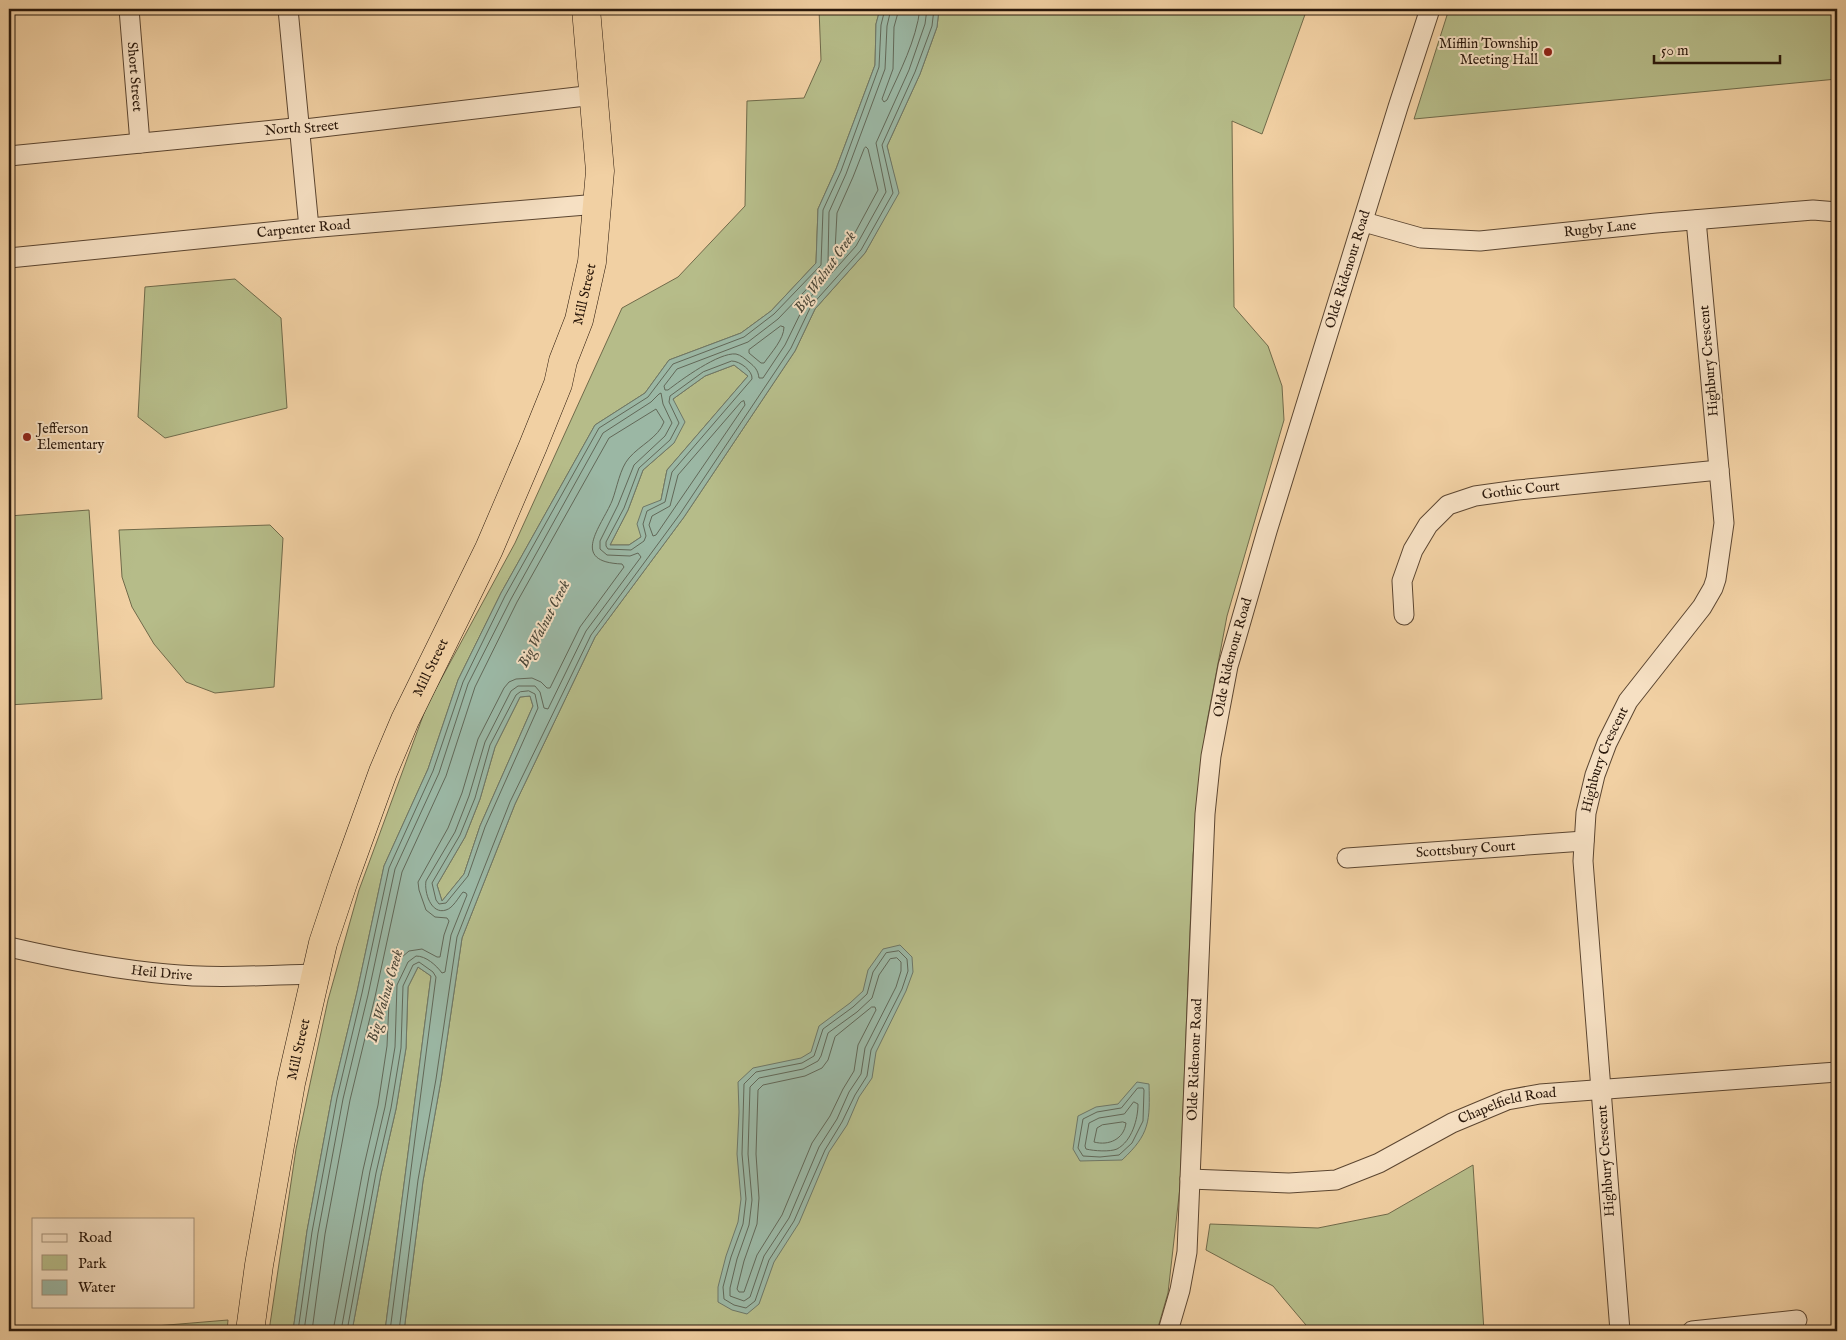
<svg xmlns="http://www.w3.org/2000/svg" width="1846" height="1340" font-family="'IM FELL English',serif">
	<style>
		.green { fill: #b6bc89; stroke: #706a4a }
		.water { fill: #9bb7a4; stroke: #6e7767; fill-rule: evenodd }
		.lines { fill: none; stroke-linecap: round; stroke-linejoin: round }
		.shore { stroke: #626858; stroke-width: 1 }
		.street-casing { stroke: #5c4631; stroke-width: 21 }
		.highway-casing { stroke: #2a180b; stroke-width: 29 }
		.street { stroke: #f6e0c3; stroke-width: 19 }
		.highway { stroke: #f1d0a3; stroke-width: 28 }
		.poi-dot { fill: #8f2418; stroke: #f6e0c3; stroke-width: 2 }
		.labels { text-anchor: middle; dominant-baseline: central; stroke-width: 4; stroke-linejoin: round; paint-order: stroke }
		.poi-label { font-size: 14px; fill: #2a180b; stroke: #f6e0c3; text-anchor: end }
		.street-label { font-size: 14px; fill: #2a180b; stroke: #f6e0c3 }
		.water-label { font-size: 15px; font-style: italic; fill: #4c4839; stroke: #f6e0c3 }
	</style>
	<rect width="100%" height="100%" fill="#f1d0a3"/>
	<filter id="stains"><feTurbulence type="fractalNoise" baseFrequency=".004" numOctaves="4"/><feColorMatrix values="0 0 0 0 .2 0 0 0 0 .09 0 0 0 0 .02 0 0 0 .5 -.17"/></filter>
	<radialGradient id="worn" r=".72"><stop offset=".6" stop-color="#630" stop-opacity="0"/><stop offset="1" stop-color="#630" stop-opacity=".3"/></radialGradient>
	<g class="green">
		<polygon points="819,9 880,9 876,24 875,65 836,169 818,209 816,263 771,311 741,333 669,360 645,393 595,425 501,593 458,680 428,769 384,866 357,992 332,1096 307,1231 293,1331 269,1331 296,1149 328,1000 359,890 427,705 515,543 622,308 678,277 745,206 747,101 804,98 821,60"/>
		<polygon points="939,9 1307,9 1262,134 1232,121 1234,307 1268,346 1282,386 1284,420 1227,616 1206,727 1193,855 1180,1187 1168,1293 1157,1331 404,1331 423,1181 441,1080 462,938 515,804 595,637 684,517 795,351 815,309 865,253 898,193 887,146 920,74 937,27"/>
		<polygon points="1449,9 1837,9 1837,79 1414,119"/>
		<polygon points="235,279 281,318 287,408 165,438 138,417 145,287"/>
		<polygon points="734,365 748,376 667,470 661,500 641,537 629,545 610,545 628,510 643,470 674,443 673,399 705,376"/>
		<polygon points="89,510 102,699 9,705 9,516"/>
		<polygon points="270,525 283,538 274,687 215,693 186,682 154,644 132,607 122,577 119,530"/>
		<polygon points="530,696 533,706 480,826 464,874 442,901 437,885 465,837 480,799 495,747 520,697"/>
		<polygon points="418,967 431,976 385,1331 352,1331 381,1174 396,1109 406,1048 408,987"/>
		<polygon points="1473,1165 1484,1331 1311,1331 1273,1286 1206,1250 1210,1224 1318,1228 1388,1214"/>
		<polygon points="228,1320 227,1331 95,1331"/>
	</g>
	<g class="water">
		<path d="M 880,9 L 939,9 L 937,27 L 920,74 L 887,146 L 899,193 L 865,253 L 815,309 L 795,351 L 684,517 L 595,637 L 515,804 L 462,938 L 441,1080 L 423,1181 L 404,1331 L 385,1331 L 431,976 L 418,967 L 408,987 L 406,1048 L 396,1109 L 381,1174 L 352,1331 L 293,1331 L 307,1231 L 332,1096 L 357,992 L 384,866 L 428,769 L 458,680 L 501,593 L 595,425 L 645,393 L 669,360 L 741,333 L 771,311 L 816,263 L 818,209 L 836,169 L 875,65 L 876,24 ZM 734,365 L 748,376 L 667,470 L 661,500 L 643,507 L 637,524 L 641,537 L 629,545 L 610,545 L 628,510 L 643,470 L 674,443 L 685,422 L 673,399 L 705,376 ZM 530,696 L 533,706 L 480,826 L 464,874 L 442,901 L 437,885 L 465,837 L 480,799 L 495,747 L 520,697 Z"/>
		<polygon points="900,945 912,957 913,972 906,991 876,1052 872,1078 859,1097 847,1125 829,1152 799,1223 774,1262 759,1304 747,1314 732,1310 718,1302 718,1287 726,1256 738,1222 741,1199 737,1154 739,1112 738,1082 753,1068 801,1058 811,1052 819,1026 850,1003 863,991 868,970 883,949"/>
		<path d="M 1137,1082 L 1149,1084 C 1150,1121 1150,1134 1122,1160 L 1080,1161 L 1073,1149 L 1078,1116 L 1096,1107 L 1118,1104 Z"/>
	</g>
	<g class="lines">
		<g class="shore">
			<path d="M 891,9 L 887,26 L 885,69 L 846,174 L 829,212 L 828,263 L 826,269 L 778,319 L 748,342 L 677,369 L 664,386 L 665,390 L 668,390 C 681,380 719,352 736,354 C 741,355 745,359 749,362 C 755,367 758,370 759,378 L 763,378 L 785,345 L 806,302 L 856,246 L 886,192 L 876,143 L 909,70 L 925,24 L 927,9"/>
			<path d="M 899,9 L 894,27 L 893,69 L 882,99 L 884,102 L 887,100 C 900,71 916,41 920,9"/>
			<polygon points="866,147 868,149 878,190 850,242 837,254 835,251 837,213 853,177 864,149"/>
			<path d="M 781,326 L 784,327 C 784,339 771,353 764,363 L 761,363 L 749,353 L 749,350 Z"/>
			<path d="M 732,361 C 740,361 753,371 752,379 L 672,472 L 665,502 L 647,511 L 643,524 L 646,536 L 644,541 L 631,550 L 608,549 L 606,546 L 606,542 L 624,508 L 639,468 L 670,440 L 679,423 L 669,402 L 670,396 L 703,372 Z"/>
			<polygon points="744,401 745,405 656,535 653,536 649,525 652,516 670,506 678,475 741,402"/>
			<polygon points="529,691 535,694 538,708 485,827 468,876 446,903 439,904 436,900 432,883 460,835 475,798 490,745 516,695 520,692"/>
			<polygon points="899,951 907,959 908,971 902,989 871,1050 867,1076 855,1095 842,1122 825,1150 794,1221 769,1260 755,1301 746,1308 734,1305 724,1299 723,1287 731,1257 743,1224 746,1199 742,1154 744,1084 756,1072 802,1063 814,1056 823,1029 853,1007 867,994 873,972 886,953"/>
			<polygon points="897,958 901,962 901,971 896,987 865,1048 861,1074 849,1092 837,1119 819,1147 789,1218 764,1256 750,1297 744,1301 730,1296 730,1288 737,1259 749,1225 752,1200 748,1154 750,1087 759,1078 803,1069 818,1061 821,1056 828,1033 857,1012 872,998 879,975 890,959"/>
			<polygon points="872,1007 875,1007 876,1010 858,1045 854,1071 843,1089 830,1116 812,1143 782,1215 757,1255 744,1292 739,1292 737,1289 744,1261 757,1224 759,1198 756,1154 758,1090 763,1085 805,1076 822,1068 828,1060 835,1037"/>
			<polygon points="1138,1088 1143,1088 1144,1090 1143,1121 1132,1143 1119,1155 1100,1157 1083,1156 1078,1148 1083,1119 1097,1112 1121,1108"/>
			<path d="M 1134,1102 L 1138,1104 C 1138,1119 1132,1141 1117,1149 C 1110,1152 1094,1151 1086,1149 L 1085,1146 L 1089,1123 L 1099,1118 L 1124,1114 Z"/>
			<path d="M 1123,1122 L 1126,1123 C 1124,1139 1109,1146 1094,1142 L 1097,1128 L 1102,1125 Z"/>
			<polyline points="298,1331 312,1232 337,1098 362,993 389,868 433,771 463,682 505,596 599,428 648,397 673,364 744,337 774,314 821,265 823,210 841,171 879,67 881,25 885,9"/>
			<path d="M 304,1331 L 318,1233 L 343,1099 L 368,995 L 395,869 L 439,773 L 468,684 L 511,599 L 603,433 L 651,402 L 659,394 L 661,393 L 663,404 L 672,423 L 665,436 L 634,465 L 618,505 L 600,541 L 600,549 L 607,555 L 630,556 L 638,553 L 641,557 L 586,631 L 548,709 L 544,708 L 540,692 L 535,686 L 518,686 L 511,691 L 485,742 L 469,796 L 455,832 L 426,881 C 424,892 431,915 446,910 C 453,908 458,898 463,892 L 466,893 L 467,895 L 451,935 L 445,972 L 442,973 C 436,965 426,956 416,956 L 408,962 L 397,985 L 395,1047 L 385,1107 L 370,1171 L 341,1331"/>
			<path d="M 312,1331 L 325,1234 L 350,1100 L 375,997 L 402,872 L 446,776 L 475,687 L 517,602 L 609,438 L 656,409 L 664,422 C 658,438 640,445 629,458 C 620,468 617,488 612,501 C 601,527 569,562 622,564 L 624,567 L 580,627 L 550,688 L 547,688 L 541,682 L 532,678 L 516,679 L 509,682 L 504,688 L 478,739 L 462,793 L 448,828 L 418,882 L 419,890 L 426,910 L 435,917 L 447,918 L 449,921 L 444,935 L 440,957 L 437,957 L 422,949 L 409,951 L 402,957 L 390,981 L 387,1046 L 378,1105 L 363,1170 L 333,1331"/>
			<polyline points="347,1331 376,1173 391,1108 401,1048 403,986 413,965 419,962 433,972 436,977 390,1331"/>
			<polyline points="399,1331 418,1180 436,1079 457,937 510,802 591,635 680,514 791,348 811,306 861,250 893,193 882,145 915,72 932,26 934,9"/>
		</g>
		<g class="street-casing">
			<g id="street">
				<path id="s1" d="M 129,9 L 140,143"/>
				<polyline points="288,9 309,228"/>
				<path id="s2" d="M 9,156 L 294,128 L 305,129 L 594,95"/>
				<path id="s3" d="M 1364,222 L 1421,238 L 1480,241 L 1656,223 L 1813,210 L 1837,212"/>
				<path id="s4" d="M 9,258 L 309,228 L 598,204"/>
				<path id="s5" d="M 1404,615 L 1402,581 L 1413,550 L 1428,525 L 1448,505 L 1475,496 L 1518,490 L 1719,470"/>
				<path id="s6" d="M 1347,858 L 1584,841"/>
				<path id="s7" d="M 9,947 C 61,959 113,969 167,974 C 216,979 266,975 316,974"/>
				<path id="s8" d="M 1190,1179 L 1289,1183 L 1336,1180 L 1379,1163 L 1452,1123 L 1507,1100 L 1540,1094 L 1837,1072"/>
				<path id="s9" d="M 1168,1331 L 1180,1290 L 1187,1252 L 1205,814 L 1211,756 L 1228,666 L 1235,642 L 1267,531 L 1398,107 L 1430,9"/>
				<path id="s10" d="M 1620,1331 L 1583,861 L 1586,813 L 1595,775 L 1607,743 L 1628,701 L 1702,607 L 1713,588 L 1716,579 L 1724,523 L 1696,220"/>
				<polyline points="1692,1331 1797,1320"/>
			</g>
		</g>
		<g class="highway-casing">
			<g id="highway">
				<path id="s11" d="M 250,1331 L 259,1265 L 291,1083 L 323,943 L 345,877 L 383,772 L 405,720 L 489,549 L 533,446 L 558,384 L 563,361 L 579,320 L 592,262 L 600,171 L 586,9"/>
			</g>
		</g>
		<use href="#street" class="street"/>
		<use href="#highway" class="highway"/>
	</g>
	<g class="poi-dot">
		<circle cx="1548" cy="52" r="5"/>
		<circle cx="27" cy="437" r="5"/>
	</g>
	<g class="labels">
		<g class="poi-label">
			<text x="1538" y="44">Mifflin Township<tspan x="1538" dy="16">Meeting Hall</tspan></text>
			<text x="37" y="429" text-anchor="start">Jefferson<tspan x="37" dy="16">Elementary</tspan></text>
		</g>
		<g class="street-label">
			<text stroke="none"><textPath href="#s1" startOffset="68">Short Street</textPath></text>
			<text stroke="none"><textPath href="#s2" startOffset="294">North Street</textPath></text>
			<text stroke="none"><textPath href="#s4" startOffset="296">Carpenter Road</textPath></text>
			<text stroke="none"><textPath href="#s3" startOffset="239">Rugby Lane</textPath></text>
			<text stroke="none"><textPath href="#s9" startOffset="1084">Olde Ridenour Road</textPath></text>
			<text stroke="none"><textPath href="#s11" startOffset="1096">Mill Street</textPath></text>
			<text transform="translate(1709 361) rotate(-95)">Highbury Crescent</text>
			<text stroke="none"><textPath href="#s5" startOffset="199">Gothic Court</textPath></text>
			<text stroke="none"><textPath href="#s9" startOffset="679">Olde Ridenour Road</textPath></text>
			<text stroke="none"><textPath href="#s11" startOffset="691">Mill Street</textPath></text>
			<text stroke="none"><textPath href="#s10" startOffset="576">Highbury Crescent</textPath></text>
			<text stroke="none"><textPath href="#s6" startOffset="119">Scottsbury Court</textPath></text>
			<text stroke="none"><textPath href="#s7" startOffset="155">Heil Drive</textPath></text>
			<text stroke="none"><textPath href="#s11" startOffset="286">Mill Street</textPath></text>
			<text stroke="none"><textPath href="#s9" startOffset="274">Olde Ridenour Road</textPath></text>
			<text stroke="none"><textPath href="#s8" startOffset="334">Chapelfield Road</textPath></text>
			<text transform="translate(1606 1161) rotate(-94)">Highbury Crescent</text>
		</g>
		<g class="water-label">
			<text transform="translate(825 272) rotate(-55)">Big Walnut Creek</text>
			<text transform="translate(544 624) rotate(-63)">Big Walnut Creek</text>
			<text transform="translate(385 996) rotate(-74)">Big Walnut Creek</text>
		</g>
	</g>
	<rect width="1846" height="1340" fill="none" stroke="#f1d0a3" stroke-width="30"/>
	<rect x="10" y="10" width="1826" height="1320" fill="none" stroke="#2a180b" stroke-width="2.5"/>
	<rect x="15" y="15" width="1816" height="1310" fill="none" stroke="#2a180b"/>
	<rect x="32" y="1218" width="162" height="90" fill="#f6e0c3" stroke="#a49079"/>
	<rect x="42" y="1234" width="25" height="8" fill="#f6e0c3" stroke="#a49079"/>
	<text x="78" y="1242" font-size="15" fill="#2a180b">Road</text>
	<rect x="42" y="1255" width="25" height="15" fill="#b6bc89" stroke="#a49079"/>
	<text x="78" y="1268" font-size="15" fill="#2a180b">Park</text>
	<rect x="42" y="1280" width="25" height="15" fill="#9bb7a4" stroke="#a49079"/>
	<text x="78" y="1292" font-size="15" fill="#2a180b">Water</text>
	<path d="M1654 55v8h126v-8" fill="none" stroke="#2a180b" stroke-width="2.5"/>
	<text x="1661" y="55" font-size="15" fill="#2a180b" stroke="#f6e0c3" stroke-width="4" paint-order="stroke">50 m</text>
	<rect width="100%" height="100%" filter="url(#stains)"/>
	<rect width="100%" height="100%" fill="url(#worn)"/>
</svg>
